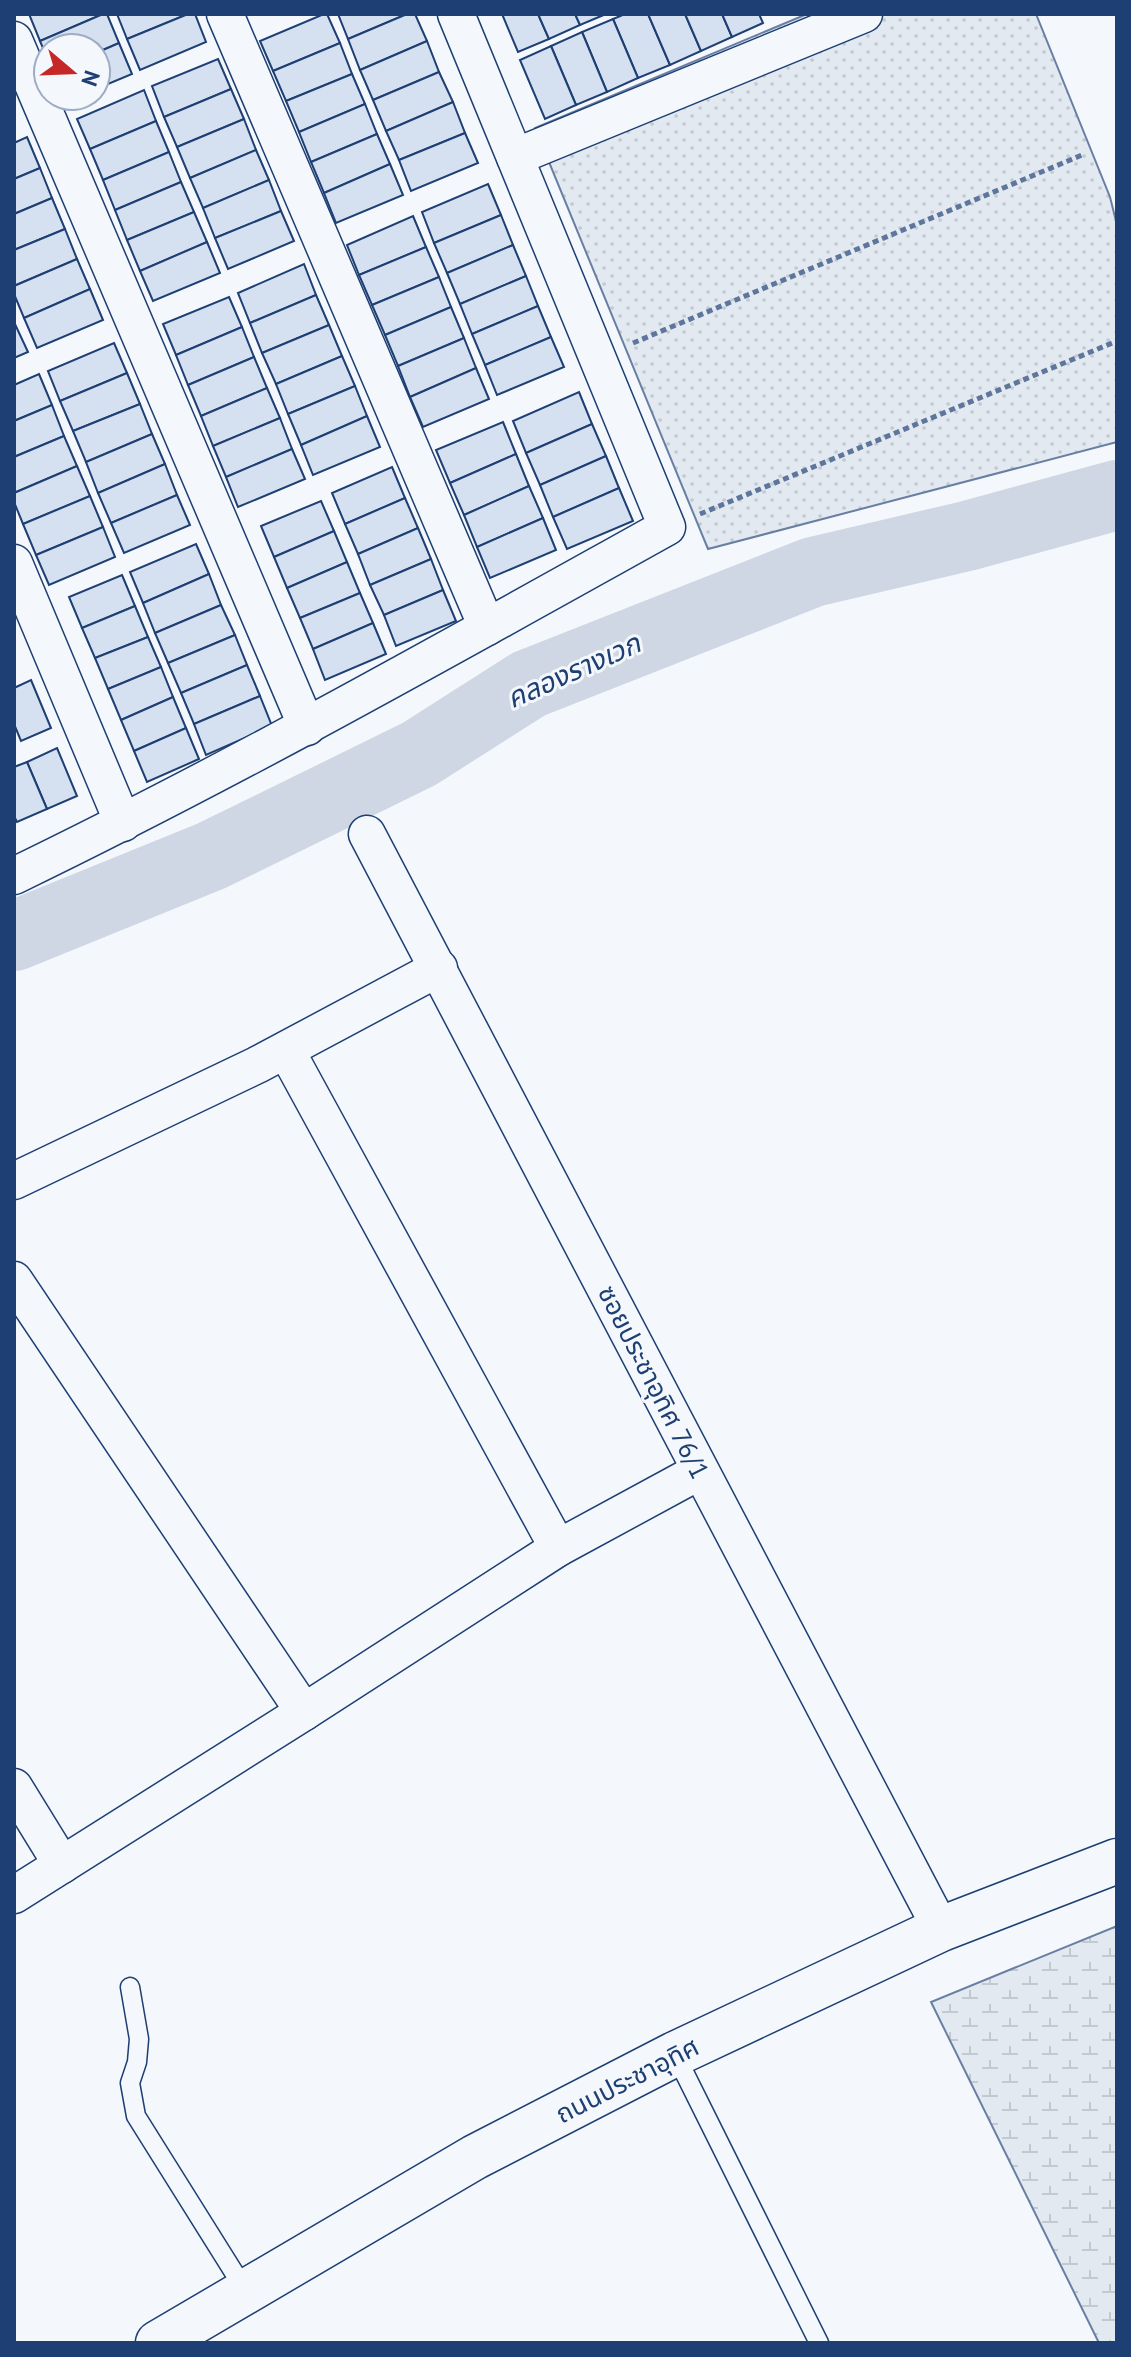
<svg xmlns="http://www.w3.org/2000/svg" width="1131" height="2357" font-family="'PT Sans','Noto Sans Thai',sans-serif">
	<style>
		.grass { fill: url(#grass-dots); stroke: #687fa3; stroke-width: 2 }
		.wetland { fill: url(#wetland-marsh); stroke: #687fa3; stroke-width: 2 }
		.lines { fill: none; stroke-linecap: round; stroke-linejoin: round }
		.river { stroke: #cfd7e4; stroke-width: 70 }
		.building { fill: #d5e0f0; stroke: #1d3f73; stroke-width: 2 }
		.service-casing { stroke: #1d3f73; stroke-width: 21 }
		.minor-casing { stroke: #1d3f73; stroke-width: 39 }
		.secondary-casing { stroke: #1d3f73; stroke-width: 47 }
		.path { stroke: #5e769c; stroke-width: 5; stroke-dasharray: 6 4; stroke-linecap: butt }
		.service { stroke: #f4f7fb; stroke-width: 18 }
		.minor { stroke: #f4f7fb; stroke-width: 36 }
		.secondary { stroke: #f4f7fb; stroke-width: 44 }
		.labels { text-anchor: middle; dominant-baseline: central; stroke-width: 6; stroke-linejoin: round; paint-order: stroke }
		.street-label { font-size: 26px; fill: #1d3f73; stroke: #f4f7fb }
		.water-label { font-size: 28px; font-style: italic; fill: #1d3f73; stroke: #f4f7fb }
	</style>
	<defs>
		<pattern id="grass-dots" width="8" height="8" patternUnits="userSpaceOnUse" patternTransform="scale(2)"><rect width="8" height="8" fill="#e3e9f0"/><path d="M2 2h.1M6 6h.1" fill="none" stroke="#c2c9d1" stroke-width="1.8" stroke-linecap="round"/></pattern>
		<pattern id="wetland-marsh" width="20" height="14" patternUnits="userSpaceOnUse" patternTransform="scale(2)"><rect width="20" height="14" fill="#e3e9f0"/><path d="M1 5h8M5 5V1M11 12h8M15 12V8" fill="none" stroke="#c2c9d1"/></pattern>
	</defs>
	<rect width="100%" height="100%" fill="#f4f7fb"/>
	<polygon class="grass" points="807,14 1036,14 1110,197 1117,225 1117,442 708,549 535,128"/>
	<polygon class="wetland" points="1117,1926 1117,2343 1099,2343 931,2002"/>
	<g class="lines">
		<polyline class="river" points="14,936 211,856 419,754 529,684 813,572 967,536 1117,495"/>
	</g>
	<g class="building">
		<polygon points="29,14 103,14 40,41"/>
		<polygon points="103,14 107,14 119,43 96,53 96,48 48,48 48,60 40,41"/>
		<polygon points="117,14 188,14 127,39"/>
		<polygon points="188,14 195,14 206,42 140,70 127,39"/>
		<polygon points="324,14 327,14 340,43 273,71 260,41"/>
		<polygon points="338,14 407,14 348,39"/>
		<polygon points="407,14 415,14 427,41 360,70 348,39"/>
		<polygon points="502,14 538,14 549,39 518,52"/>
		<polygon points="538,14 575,14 580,25 549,39"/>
		<polygon points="575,14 606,14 580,25"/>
		<polygon points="625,14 648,14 670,65 638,78 613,19"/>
		<polygon points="648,14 685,14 701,51 670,65"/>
		<polygon points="685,14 722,14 732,37 701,51"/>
		<polygon points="722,14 759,14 763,23 732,37"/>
		<polygon points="613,19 638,78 607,92 582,32"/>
		<polygon points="582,32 607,92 576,105 551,46"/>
		<polygon points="427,41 439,72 373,100 360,70"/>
		<polygon points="119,43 132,74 96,89 96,53"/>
		<polygon points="340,43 352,74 286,101 273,71"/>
		<polygon points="551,46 576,105 545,119 520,60"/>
		<polygon points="218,59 231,89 164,117 152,86"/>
		<polygon points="439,72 453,102 386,131 373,100"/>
		<polygon points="352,74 365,104 299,132 286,101"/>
		<polygon points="231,89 244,119 177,147 164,117"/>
		<polygon points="144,90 156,121 90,149 77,119"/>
		<polygon points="453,102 465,133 399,160 386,131"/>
		<polygon points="365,104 377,134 311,162 299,132"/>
		<polygon points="244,119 256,150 190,178 177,147"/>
		<polygon points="156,121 169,152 103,180 90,149"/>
		<polygon points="465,133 478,163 411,191 399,160"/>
		<polygon points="377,134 390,164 324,193 311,162"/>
		<polygon points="27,137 40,168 14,179 14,143"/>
		<polygon points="256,150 269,180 203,208 190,178"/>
		<polygon points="169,152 181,182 115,210 103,180"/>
		<polygon points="390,164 403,195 336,223 324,193"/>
		<polygon points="40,168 52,198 14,214 14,179"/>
		<polygon points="269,180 281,211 215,238 203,208"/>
		<polygon points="181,182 194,212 127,240 115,210"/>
		<polygon points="488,184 501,215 434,243 422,212"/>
		<polygon points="52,198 65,229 14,250 14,214"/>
		<polygon points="281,211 294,241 228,269 215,238"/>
		<polygon points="194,212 207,242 140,271 127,240"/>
		<polygon points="501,215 513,245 447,273 434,243"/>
		<polygon points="413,216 426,247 359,275 347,245"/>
		<polygon points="65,229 77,259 14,286 14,250"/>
		<polygon points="207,242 220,273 153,301 140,271"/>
		<polygon points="513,245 526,276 460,304 447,273"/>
		<polygon points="426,247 439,277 372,305 359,275"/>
		<polygon points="77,259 90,289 24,318 14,294 14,286"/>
		<polygon points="304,264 316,295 250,323 238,293"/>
		<polygon points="526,276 538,306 472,334 460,304"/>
		<polygon points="439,277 451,307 385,335 372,305"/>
		<polygon points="90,289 103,320 37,348 24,318"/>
		<polygon points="316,295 329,325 262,353 250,323"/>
		<polygon points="229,297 242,327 176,355 163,324"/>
		<polygon points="538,306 551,337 485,365 472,334"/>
		<polygon points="451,307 464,338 398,366 385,335"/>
		<polygon points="14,322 28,352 14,358"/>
		<polygon points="329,325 342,356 276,384 262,353"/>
		<polygon points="242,327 254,357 188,385 176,355"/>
		<polygon points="551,337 564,367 497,395 485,365"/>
		<polygon points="464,338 476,368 410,397 398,366"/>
		<polygon points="114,343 127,373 60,401 48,371"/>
		<polygon points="342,356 355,386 288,414 276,384"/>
		<polygon points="254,357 267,388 201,416 188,385"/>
		<polygon points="476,368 489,399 423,427 410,397"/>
		<polygon points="127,373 140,404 73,431 60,401"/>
		<polygon points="39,374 52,405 14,421 14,385"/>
		<polygon points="355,386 367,416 301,445 288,414"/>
		<polygon points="267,388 280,418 213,446 201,416"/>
		<polygon points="579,392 592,424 526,453 513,421"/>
		<polygon points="140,404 152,434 86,462 73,431"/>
		<polygon points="52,405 64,436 14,457 14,421"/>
		<polygon points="367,416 380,447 313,475 301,445"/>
		<polygon points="280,418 292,449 226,477 213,446"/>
		<polygon points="503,422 516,454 450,483 436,450"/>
		<polygon points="592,424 606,456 540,485 526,453"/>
		<polygon points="152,434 165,464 98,493 86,462"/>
		<polygon points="64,436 77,466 14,493 14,457"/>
		<polygon points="292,449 305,479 238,507 226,477"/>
		<polygon points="516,454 529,486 464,515 450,483"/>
		<polygon points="606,456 619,488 553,517 540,485"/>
		<polygon points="165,464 177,495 111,523 98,493"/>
		<polygon points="77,466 90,496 23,524 14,502 14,493"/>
		<polygon points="392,467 405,498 345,524 332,493"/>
		<polygon points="529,486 543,518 477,547 464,515"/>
		<polygon points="619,488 633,521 567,549 553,517"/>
		<polygon points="177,495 190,525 124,553 111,523"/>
		<polygon points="90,496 103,527 36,555 23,524"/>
		<polygon points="405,498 418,528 358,554 345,524"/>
		<polygon points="321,501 334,531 274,557 261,526"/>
		<polygon points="543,518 556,550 490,578 477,547"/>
		<polygon points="103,527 115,557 49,585 36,555"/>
		<polygon points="418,528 431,559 370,585 358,554"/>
		<polygon points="334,531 347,562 287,588 274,557"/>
		<polygon points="196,544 209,574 143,603 130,572"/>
		<polygon points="431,559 443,590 384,615 370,585"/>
		<polygon points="347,562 360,593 300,618 287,588"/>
		<polygon points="209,574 221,605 155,633 143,603"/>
		<polygon points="122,575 135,606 82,628 69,597"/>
		<polygon points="443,590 456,621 396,646 384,615"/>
		<polygon points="360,593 373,623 313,649 300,618"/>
		<polygon points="221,605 235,635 168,663 155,633"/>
		<polygon points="135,606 148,637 95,658 82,628"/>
		<polygon points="373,623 386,654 325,680 313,649"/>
		<polygon points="235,635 247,665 181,693 168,663"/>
		<polygon points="148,637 161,667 108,689 95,658"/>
		<polygon points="247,665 260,696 194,724 181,693"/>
		<polygon points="161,667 173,697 121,720 108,689"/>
		<polygon points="31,680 51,728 21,741 14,724 14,688"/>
		<polygon points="260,696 272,726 206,755 194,724"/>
		<polygon points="173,697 186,728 134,751 121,720"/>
		<polygon points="186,728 199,759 147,782 134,751"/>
		<polygon points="57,748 77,796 47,809 27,762"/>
		<polygon points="27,762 47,809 17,822 14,816 14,767"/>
	</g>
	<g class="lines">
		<g class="service-casing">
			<g id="service">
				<polyline points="130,1987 139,2039 137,2062 130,2083 136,2116 245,2290"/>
				<polyline points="675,2054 819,2343"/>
			</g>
		</g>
		<g class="minor-casing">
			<g id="minor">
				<polyline points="225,14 487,627"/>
				<polyline points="14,40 307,727"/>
				<polyline points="515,157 864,14"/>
				<polyline points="14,563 123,823"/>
				<polyline points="367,834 941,1929"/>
				<path d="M 14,876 C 237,768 451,647 667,527 L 456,14"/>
				<polyline points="286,1050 558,1548"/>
				<polyline points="14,1181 257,1065 439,968"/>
				<polyline points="14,1280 304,1712"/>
				<polyline points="14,1787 62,1865"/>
				<polyline points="14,1895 304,1712 558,1548 700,1471"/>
			</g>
		</g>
		<g class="secondary-casing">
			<polyline id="secondary" points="158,2343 475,2157 675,2054 941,1929 1117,1861"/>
		</g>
		<g class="path">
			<polyline points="633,343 1082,155"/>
			<polyline points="700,514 1117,341"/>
		</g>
		<use href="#service" class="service"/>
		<use href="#minor" class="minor"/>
		<use href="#secondary" class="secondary"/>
	</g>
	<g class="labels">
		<g class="street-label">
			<text transform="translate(654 1382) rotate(63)">ซอยประชาอุทิศ 76/1</text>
			<text transform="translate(627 2080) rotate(-27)">ถนนประชาอุทิศ</text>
		</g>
		<g class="water-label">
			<text transform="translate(573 670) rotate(-24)">คลองรางเวก</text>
		</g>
	</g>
	<rect width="1131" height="2357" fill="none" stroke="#1d3f73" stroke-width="32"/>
	<g transform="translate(72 72) rotate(109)"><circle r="38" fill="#f4f7fb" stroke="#9eadc5" stroke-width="2"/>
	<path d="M0-6L14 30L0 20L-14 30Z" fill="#c62828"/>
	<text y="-12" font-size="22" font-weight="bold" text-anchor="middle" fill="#1d3f73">N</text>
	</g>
</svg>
